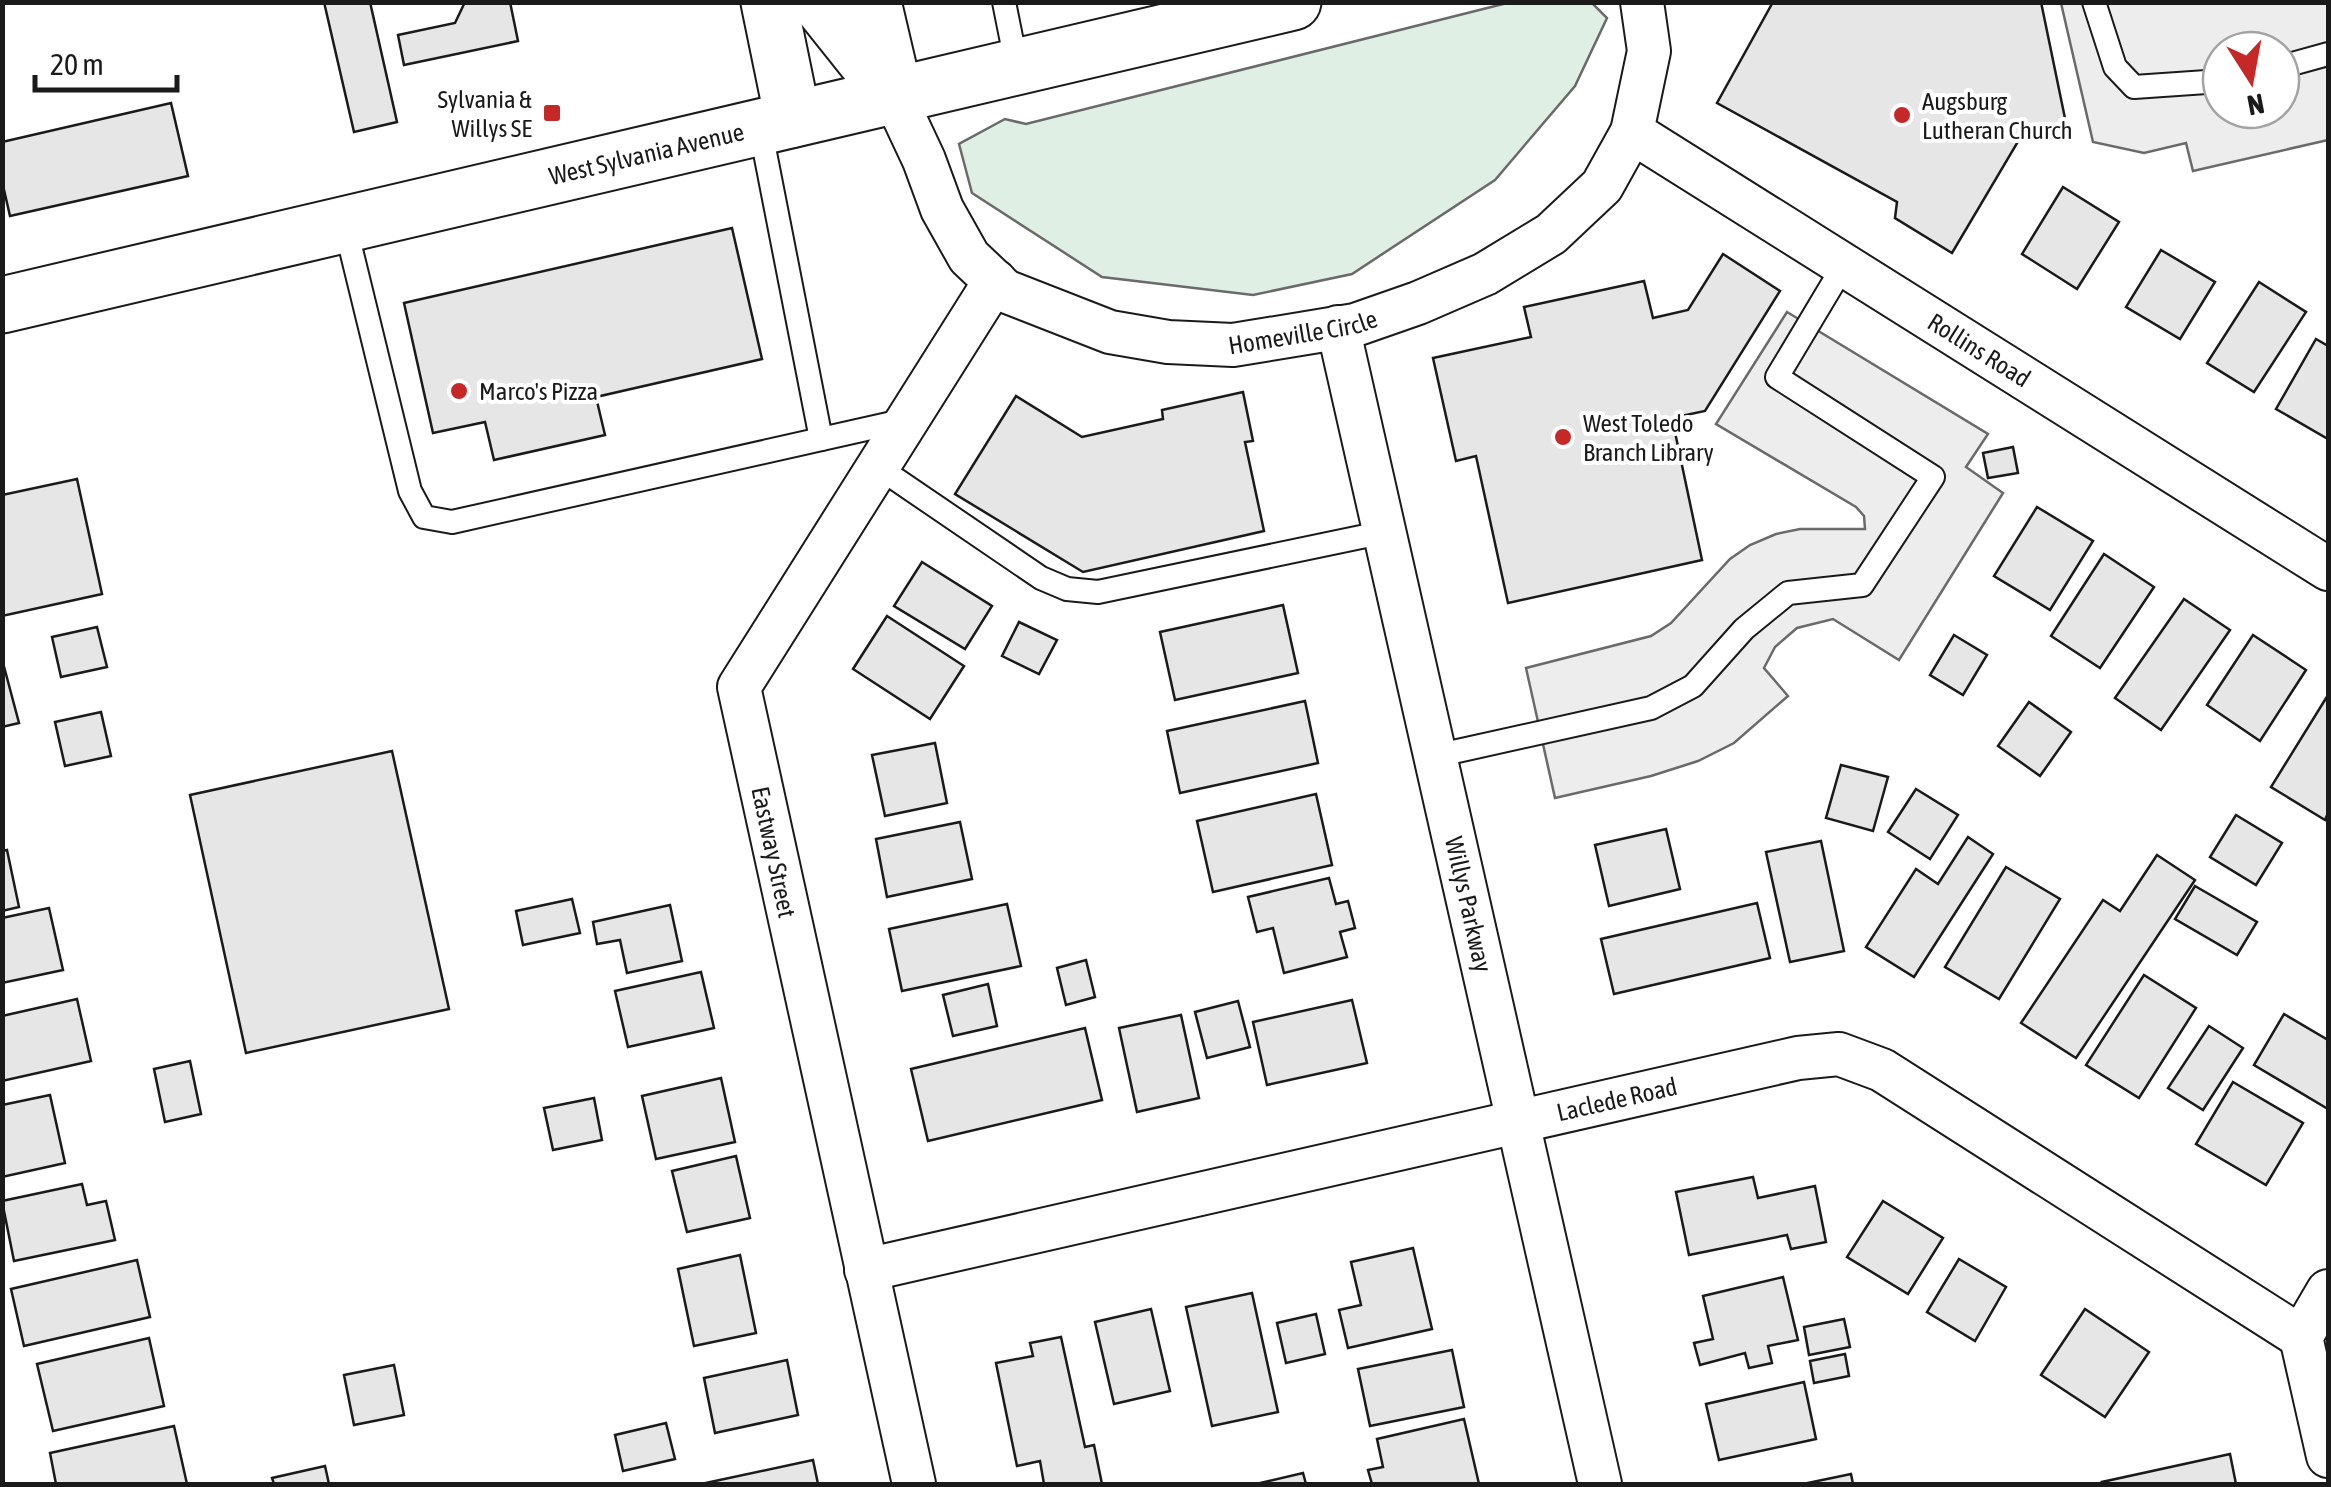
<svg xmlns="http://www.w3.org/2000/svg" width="2331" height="1487" font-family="'Asap Condensed',sans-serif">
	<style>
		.green { fill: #e0efe3; stroke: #6a6a6a; stroke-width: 2.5 }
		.parking { fill: #ededed; stroke: #6a6a6a; stroke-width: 2.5; fill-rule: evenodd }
		.building { fill: #e6e6e6; stroke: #1a1a1a; stroke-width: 2.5 }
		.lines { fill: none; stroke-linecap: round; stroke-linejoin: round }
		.service-casing { stroke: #1a1a1a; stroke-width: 26 }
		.minor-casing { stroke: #1a1a1a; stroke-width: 46 }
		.secondary-casing { stroke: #1a1a1a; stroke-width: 59 }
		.service { stroke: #fff; stroke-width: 22 }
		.minor { stroke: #fff; stroke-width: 42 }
		.secondary { stroke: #fff; stroke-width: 55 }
		.poi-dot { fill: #c62828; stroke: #fff; stroke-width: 4 }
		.labels { text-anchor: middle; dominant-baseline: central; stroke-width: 8; stroke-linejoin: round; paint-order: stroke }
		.poi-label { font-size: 25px; fill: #1a1a1a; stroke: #fff; text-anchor: start }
		.street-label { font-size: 25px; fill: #1a1a1a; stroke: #fff }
	</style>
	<rect width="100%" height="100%" fill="#fff"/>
	<polygon class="green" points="1511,2 1592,3 1607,18 1575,86 1495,180 1352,274 1253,295 1102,277 972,193 959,144 1005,119 1026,124"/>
	<g class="parking">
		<path d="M 2061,3 L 2328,3 L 2328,140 L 2193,171 L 2186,143 L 2144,153 L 2093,142 ZM 2221,50 L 2281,50 L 2281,110 L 2221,110 Z"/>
		<polygon points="1787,312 1988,434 1966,467 2003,493 1899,660 1833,619 1797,628 1775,647 1764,668 1788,696 1734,743 1698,761 1651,776 1555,798 1526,668 1651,636 1671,623 1730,559 1750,545 1776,534 1800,529 1865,529 1864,516 1856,507 1716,424"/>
	</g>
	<g class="building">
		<polygon points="324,2 370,2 397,122 354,132"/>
		<polygon points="465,2 510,2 518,41 404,65 398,35 455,23"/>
		<polygon points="1773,2 2041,2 2067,128 2020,138 1952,253 1895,218 1897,202 1717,103"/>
		<polygon points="171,103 188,176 10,216 2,181 2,142"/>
		<polygon points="2063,187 2119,222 2077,289 2022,254"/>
		<polygon points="732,228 762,359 596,397 605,435 494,460 485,422 433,433 404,303"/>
		<polygon points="2161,250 2215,282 2180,339 2126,307"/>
		<polygon points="1723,254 1780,291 1705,411 1672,418 1702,560 1508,603 1476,456 1456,461 1433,358 1531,337 1524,307 1644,281 1653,318 1688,310"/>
		<polygon points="2259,282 2306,312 2254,392 2207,363"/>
		<polygon points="2316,339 2328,346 2328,439 2276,409"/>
		<polygon points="1243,392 1253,441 1245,442 1264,531 1083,572 955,494 1016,396 1082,437 1163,419 1162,410"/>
		<polygon points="2013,447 2018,473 1988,478 1983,453"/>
		<polygon points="77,479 102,594 2,616 2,495"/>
		<polygon points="2037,507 2093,541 2050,610 1994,576"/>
		<polygon points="2104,554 2154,587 2100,668 2051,636"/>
		<polygon points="922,562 992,606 965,649 894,606"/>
		<polygon points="2184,599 2230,630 2161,730 2115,698"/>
		<polygon points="1283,605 1298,673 1175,700 1160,632"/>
		<polygon points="887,616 964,666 930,719 853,669"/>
		<polygon points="1019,622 1057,640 1039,674 1002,656"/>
		<polygon points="97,627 107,667 61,677 52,637"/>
		<polygon points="1954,635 1987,655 1963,695 1930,675"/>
		<polygon points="2253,635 2306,670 2260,741 2207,705"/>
		<polygon points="2,659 19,723 2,727"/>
		<polygon points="2328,695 2328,813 2325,820 2271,787"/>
		<polygon points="1305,701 1318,763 1180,793 1167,731"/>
		<polygon points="2029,702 2071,732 2040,776 1998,746"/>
		<polygon points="101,712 111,756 65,766 55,722"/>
		<polygon points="935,743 947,803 885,816 872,755"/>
		<polygon points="392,751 449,1009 246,1053 190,795"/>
		<polygon points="1841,765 1888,777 1873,831 1826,818"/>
		<polygon points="1916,789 1958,815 1930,859 1888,832"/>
		<polygon points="1316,794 1332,865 1213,892 1197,821"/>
		<polygon points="2236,815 2282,843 2256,885 2210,857"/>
		<polygon points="960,822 972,879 887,897 876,839"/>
		<polygon points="1666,829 1680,889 1609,906 1595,845"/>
		<polygon points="1968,837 1993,854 1914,977 1866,947 1916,869 1938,884"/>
		<polygon points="1821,841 1844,951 1790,962 1766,852"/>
		<polygon points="7,850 19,907 2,911 2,851"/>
		<polygon points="2157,855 2195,880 2076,1058 2021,1023 2103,900 2120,911"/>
		<polygon points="2006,867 2060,899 1999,999 1945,967"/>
		<polygon points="1329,878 1336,904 1348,901 1355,928 1340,932 1347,957 1284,973 1273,928 1257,932 1248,897"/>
		<polygon points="2195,886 2257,922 2237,955 2175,919"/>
		<polygon points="572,899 580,933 523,945 516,911"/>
		<polygon points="1757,903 1770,958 1614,994 1601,939"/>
		<polygon points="1007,904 1021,966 902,991 889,929"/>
		<polygon points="670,905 682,961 627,973 620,940 597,944 593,922"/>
		<polygon points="49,908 63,970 2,983 2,918"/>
		<polygon points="1086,960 1095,997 1066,1005 1057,968"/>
		<polygon points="701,972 714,1028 628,1047 615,991"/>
		<polygon points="2144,975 2196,1008 2139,1098 2086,1065"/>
		<polygon points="988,984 997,1026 953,1036 943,995"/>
		<polygon points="77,999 91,1061 2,1081 2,1016"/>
		<polygon points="1352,1000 1367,1063 1267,1085 1253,1022"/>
		<polygon points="1238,1001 1250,1047 1207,1058 1195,1012"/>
		<polygon points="2284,1014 2328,1040 2328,1109 2254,1065"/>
		<polygon points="1181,1015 1199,1098 1137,1112 1119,1028"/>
		<polygon points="2209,1026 2243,1048 2203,1110 2168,1088"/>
		<polygon points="1085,1028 1102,1100 928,1141 911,1069"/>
		<polygon points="190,1061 201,1114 165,1122 154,1069"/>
		<polygon points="721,1078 735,1142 656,1159 642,1096"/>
		<polygon points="2233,1082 2303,1123 2266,1185 2196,1144"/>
		<polygon points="50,1095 65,1163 2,1177 2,1105"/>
		<polygon points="594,1098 602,1140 553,1150 544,1108"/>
		<polygon points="736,1156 750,1218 687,1232 672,1171"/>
		<polygon points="1753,1177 1758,1198 1815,1186 1826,1242 1791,1249 1787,1235 1689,1255 1676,1192"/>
		<polygon points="82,1184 87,1205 106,1201 115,1240 14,1261 2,1201"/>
		<polygon points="1883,1201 1943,1238 1908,1294 1847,1257"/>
		<polygon points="1413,1248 1432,1329 1348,1348 1339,1310 1361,1305 1351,1262"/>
		<polygon points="740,1255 756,1333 694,1346 678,1269"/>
		<polygon points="1959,1259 2006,1287 1975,1341 1927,1312"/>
		<polygon points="137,1260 150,1317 24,1346 11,1289"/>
		<polygon points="1783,1277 1798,1340 1768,1346 1772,1363 1749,1368 1745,1353 1700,1365 1694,1343 1713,1339 1703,1296"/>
		<polygon points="1252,1293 1278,1412 1212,1426 1186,1307"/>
		<polygon points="1151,1309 1170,1391 1114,1404 1095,1322"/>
		<polygon points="2085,1309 2149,1352 2105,1417 2041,1375"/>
		<polygon points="1316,1314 1325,1354 1286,1363 1277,1323"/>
		<polygon points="1844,1319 1850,1347 1809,1355 1804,1327"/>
		<polygon points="1061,1337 1085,1447 1094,1445 1102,1484 1044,1484 1040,1461 1017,1466 996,1363 1033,1356 1030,1343"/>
		<polygon points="149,1338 164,1406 53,1431 37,1364"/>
		<polygon points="1452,1350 1464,1407 1370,1426 1358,1369"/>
		<polygon points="1845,1354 1849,1376 1814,1383 1810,1361"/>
		<polygon points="787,1360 798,1415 715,1433 704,1378"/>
		<polygon points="394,1365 404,1415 354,1425 344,1375"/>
		<polygon points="1804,1382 1816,1439 1719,1460 1706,1404"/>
		<polygon points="1464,1419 1479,1484 1372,1484 1368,1470 1383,1467 1377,1439"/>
		<polygon points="666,1423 675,1459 623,1471 615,1435"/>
		<polygon points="174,1426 187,1484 56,1484 50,1453"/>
		<polygon points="2230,1454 2236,1484 2103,1484 2102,1482"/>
		<polygon points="813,1460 818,1484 701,1484"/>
		<polygon points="325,1466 329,1484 274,1484 272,1478"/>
		<polygon points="1303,1473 1306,1484 1256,1484"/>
		<polygon points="1851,1474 1853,1484 1803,1484"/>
	</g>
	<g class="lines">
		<g class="service-casing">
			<g id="service">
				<polyline points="1004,2 1017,67"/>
				<polyline points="2094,2 2115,67 2134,87 2221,81"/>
				<polyline points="2281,67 2328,54"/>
				<polyline points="760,127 821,439"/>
				<polyline points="345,225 410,491 424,517 452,522 906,420"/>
				<polyline points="878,467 1041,578 1067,589 1098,592 1385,532"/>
				<polyline points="1435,756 1651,708 1693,686 1744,629 1788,593 1862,585 1933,477 1777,377 1844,265"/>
			</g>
		</g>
		<g class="minor-casing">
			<g id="minor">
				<path id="s1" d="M 894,96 L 924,160 L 942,209 L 969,257 L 1005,291 L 1110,332 L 1168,342 L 1233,345 L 1355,325 L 1418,303 L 1485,274 L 1551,234 L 1602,186 L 1632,132 L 1649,51 L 1642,2"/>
				<path id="s2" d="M 1632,132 L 2328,569"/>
				<path id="s3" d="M 1338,327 L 1600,1484"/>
				<path id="s4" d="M 866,1270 L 1798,1058 L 1839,1054 L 1882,1070 L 2301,1337"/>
				<polyline points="2328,1291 2301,1337 2328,1456"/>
				<polyline points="914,1484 739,687 995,281"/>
			</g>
		</g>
		<g class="secondary-casing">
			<g id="secondary">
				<polyline points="769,2 793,119"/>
				<polyline points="819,2 894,96"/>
				<polyline points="873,2 892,83"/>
				<path id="s5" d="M 2,305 L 1293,2"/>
			</g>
		</g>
		<use href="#service" class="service"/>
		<use href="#minor" class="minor"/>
		<use href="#secondary" class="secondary"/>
	</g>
	<g class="poi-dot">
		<rect x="542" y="103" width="20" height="20" rx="5"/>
		<circle cx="1902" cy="115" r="10"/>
		<circle cx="459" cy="391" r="10"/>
		<circle cx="1563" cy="437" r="10"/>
	</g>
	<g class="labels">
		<g class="poi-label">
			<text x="532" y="99" text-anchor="end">Sylvania &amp;<tspan x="532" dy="29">Willys SE</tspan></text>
			<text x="1922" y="101">Augsburg<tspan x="1922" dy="29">Lutheran Church</tspan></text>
			<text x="479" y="391">Marco's Pizza</text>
			<text x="1583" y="423">West Toledo<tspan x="1583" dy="29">Branch Library</tspan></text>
		</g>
		<g class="street-label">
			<text stroke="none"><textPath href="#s5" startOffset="662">West Sylvania Avenue</textPath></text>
			<text stroke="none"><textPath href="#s1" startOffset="535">Homeville Circle</textPath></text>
			<text stroke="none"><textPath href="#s2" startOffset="410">Rollins Road</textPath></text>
			<text transform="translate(774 852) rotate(78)">Eastway Street</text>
			<text stroke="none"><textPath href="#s3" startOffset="592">Willys Parkway</textPath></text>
			<text stroke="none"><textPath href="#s4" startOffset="770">Laclede Road</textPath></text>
		</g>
	</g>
	<rect width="2331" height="1487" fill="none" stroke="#1a1a1a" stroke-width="10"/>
	<g transform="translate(2251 80) rotate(169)"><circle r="48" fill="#ffffff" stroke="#a3a3a3" stroke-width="2.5"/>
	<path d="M0-8L18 38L0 25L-18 38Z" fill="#c62828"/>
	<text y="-15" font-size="28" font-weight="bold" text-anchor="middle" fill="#1a1a1a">N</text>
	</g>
	<path d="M35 75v15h142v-15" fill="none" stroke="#1a1a1a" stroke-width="5"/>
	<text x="50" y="75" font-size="30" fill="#1a1a1a" stroke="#ffffff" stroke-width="8" paint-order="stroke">20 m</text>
</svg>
